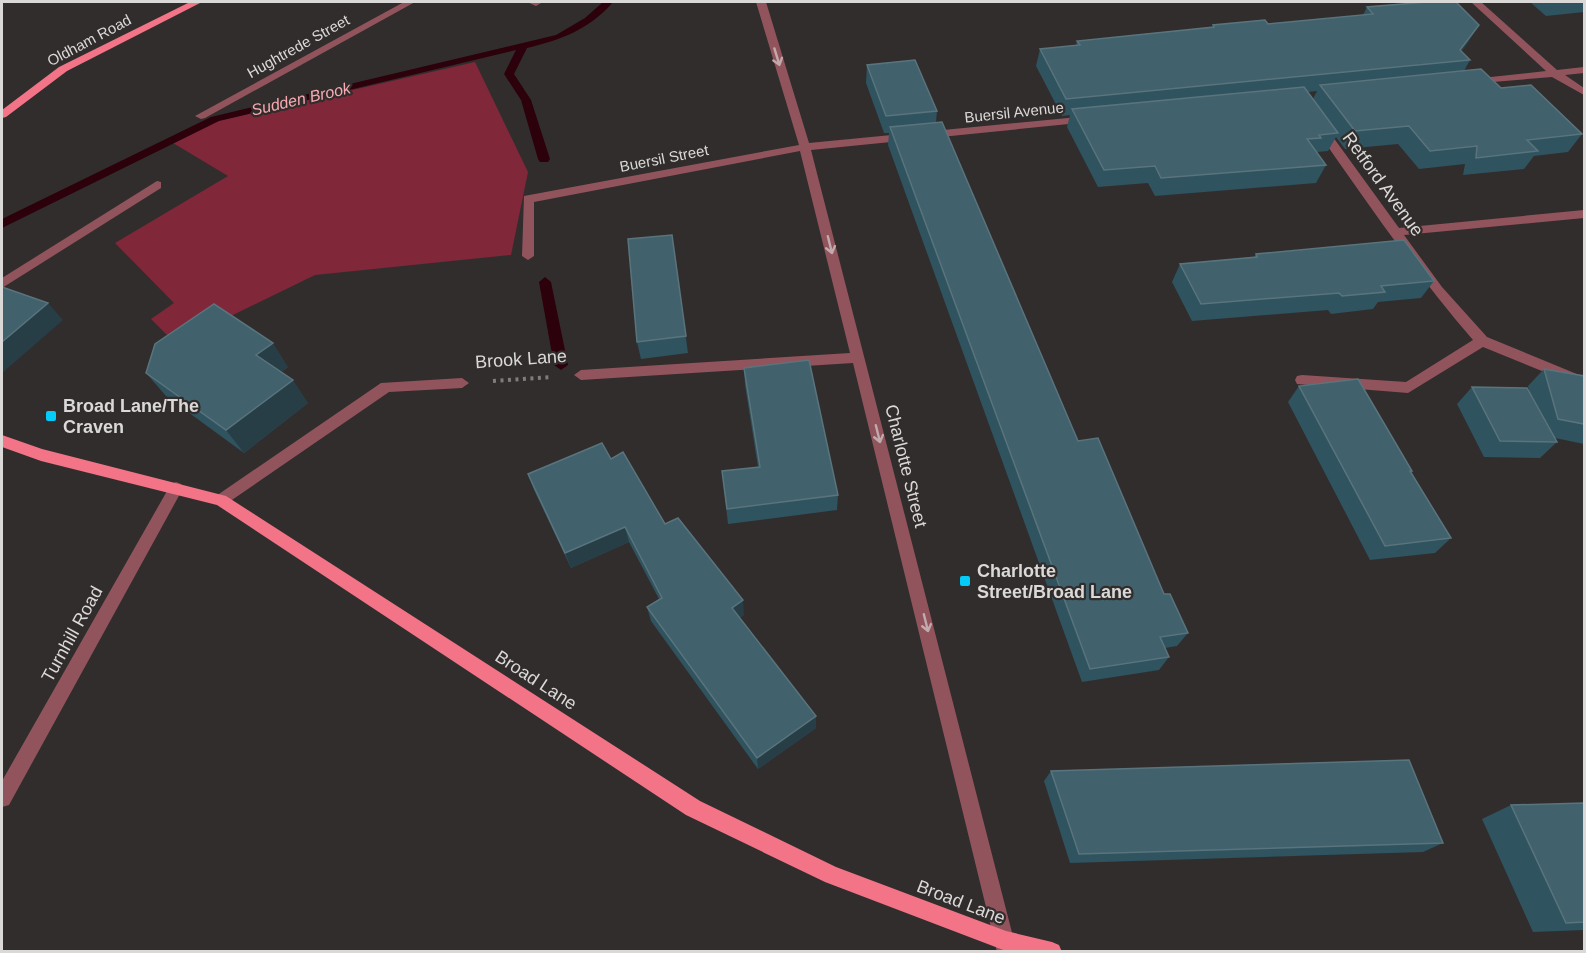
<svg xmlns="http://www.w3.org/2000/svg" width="1586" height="953" font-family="Helvetica,sans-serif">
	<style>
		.green { fill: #802739 }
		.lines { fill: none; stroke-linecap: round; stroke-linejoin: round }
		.stream { fill: #2d010b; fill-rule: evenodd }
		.path { stroke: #7f7c7c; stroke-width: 4; stroke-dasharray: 3 4.5; stroke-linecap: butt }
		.minor { fill: #92545c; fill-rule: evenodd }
		.major { fill: #f37487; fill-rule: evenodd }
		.wall { fill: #2f535f; fill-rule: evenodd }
		.shaded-wall { fill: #283e46 }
		.building { fill: #41616c; stroke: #5a747d; stroke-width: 1.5 }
		.oneway { stroke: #c1aaad }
		.poi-dot { fill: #05cbf9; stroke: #312d2d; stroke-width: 2 }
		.labels { text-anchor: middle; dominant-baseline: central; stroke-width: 4.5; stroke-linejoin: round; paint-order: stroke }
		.far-street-label { font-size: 15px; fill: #dbd8d8; stroke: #312d2d }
		.far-water-label { font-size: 16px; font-style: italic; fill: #f8aab2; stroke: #312d2d }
		.street-label { font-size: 18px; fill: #dbd8d8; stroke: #312d2d }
		.poi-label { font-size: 18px; font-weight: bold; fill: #dbd8d8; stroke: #312d2d; text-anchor: start }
	</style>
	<rect width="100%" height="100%" fill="#312d2d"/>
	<polygon class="green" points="475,62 528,172 511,255 315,275 175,343 151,319 174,303 115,243 228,176 173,143 213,122"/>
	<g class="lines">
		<g class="stream">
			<path d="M 603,2 L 613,2 C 590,29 561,40 527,48 L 514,74 L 531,100 L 550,159 L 548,162 L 540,162 L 538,159 L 521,100 L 504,74 L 516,50 L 219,121 L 2,228 L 2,219 L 211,117 L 556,35 L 585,18 Z"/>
			<polygon points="545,277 551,282 568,365 561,370 554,365 539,282"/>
		</g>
		<polyline class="path" points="493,381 551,377"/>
		<g class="minor">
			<polygon points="404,2 415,2 205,118 201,119 195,116"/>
			<polygon points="527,2 540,2 541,3 536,6"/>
			<polygon points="756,2 766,2 809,143 1089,116 1095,119 1089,122 811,150 1017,952 997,952 853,363 581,380 574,375 581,370 850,353 800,151 534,202 534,256 528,260 522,256 524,196 799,145"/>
			<polygon points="1471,2 1481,2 1557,70 1584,67 1584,73 1565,75 1584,88 1584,95 1552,77 1468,84 1467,82 1472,79 1546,71"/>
			<path d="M 1321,125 L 1325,126 L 1399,228 L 1584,210 L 1584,218 L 1404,235 L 1442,287 L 1487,337 L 1584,377 L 1584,388 L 1483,347 L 1408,393 L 1297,384 L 1295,380 L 1297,376 L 1302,375 L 1406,382 L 1473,340 C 1415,273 1366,201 1315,128 Z"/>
			<polygon points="157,181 161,182 161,188 2,288 2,278"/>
			<polygon points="462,378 469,383 462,388 389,392 226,504 221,506 216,504 213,500 216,496 381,383"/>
			<polygon points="176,482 181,484 184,488 181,492 9,805 2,807 2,781 171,484"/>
		</g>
		<g class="major">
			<polygon points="190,2 202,2 67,71 6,117 2,118 2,110 59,67"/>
			<polygon points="2,435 42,449 226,496 700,801 836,867 1006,931 1052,942 1059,945 1062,952 1006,951 825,882 686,815 217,505 41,461 2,447"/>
		</g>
	</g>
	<g class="wall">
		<polygon points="1530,2 1584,2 1584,12 1546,16"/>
		<path d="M 1367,7 L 1469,41 L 1461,52 L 1470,60 L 1464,71 L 1501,88 L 1582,134 L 1568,152 L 1534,156 L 1524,169 L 1463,175 L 1465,164 L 1419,169 L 1398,144 L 1345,149 L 1336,137 L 1328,151 L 1317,152 L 1326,165 L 1316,183 L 1155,196 L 1148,183 L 1098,187 L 1067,127 L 1070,115 L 1062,116 L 1036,66 L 1040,49 L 1076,45 L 1077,41 L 1212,28 L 1213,25 L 1268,24 L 1363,15 ZM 1317,91 L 1313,99 L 1308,92 Z"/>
		<polygon points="867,65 937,111 936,122 1078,441 1164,594 1188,633 1177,646 1165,648 1169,657 1159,670 1082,682 888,145 889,133 884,133 866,83"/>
		<polygon points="672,235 688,353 641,359 637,342"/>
		<polygon points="1256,254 1434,281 1421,298 1378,302 1373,309 1331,314 1328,310 1192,321 1172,282 1180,264 1254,257"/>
		<polygon points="288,367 281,372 308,403 244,453 166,396 146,373"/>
		<polygon points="744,368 838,495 837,510 728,524 722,471 758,467 745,385"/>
		<polygon points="1544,369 1584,376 1584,444 1555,438 1557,442 1540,458 1484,457 1457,404 1472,387 1530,394 1528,386"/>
		<polygon points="1299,386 1412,471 1411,473 1451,538 1435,553 1370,560 1288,402"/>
		<polygon points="611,459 665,524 744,615 739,618 816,728 758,769 651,621 647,607 659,599 629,542 571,568 534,490 528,474"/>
		<polygon points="1051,771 1443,843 1423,852 1070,863 1044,781"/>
		<polygon points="1584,803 1584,930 1533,932 1482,819 1511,805"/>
	</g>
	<g class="shaded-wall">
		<polygon points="1479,25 1469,41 1453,62 1460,50"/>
		<polygon points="48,303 63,320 2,373 2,342"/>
		<polygon points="273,343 288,367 272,379 256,355"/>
		<polygon points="293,380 308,403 244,453 226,430"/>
		<polygon points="625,527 629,542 571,568 565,553"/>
		<polygon points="743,600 744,615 733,622 732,608"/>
		<polygon points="816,716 816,728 758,769 757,758"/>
	</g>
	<g class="building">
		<polygon points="1427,2 1456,2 1479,25 1460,50 1470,60 1066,99 1040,49 1080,45 1077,41 1214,27 1213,25 1265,20 1268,24 1373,14 1367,7"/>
		<polygon points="915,60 937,111 886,116 867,65"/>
		<polygon points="1481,69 1501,88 1531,85 1582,134 1527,140 1538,151 1476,158 1477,146 1430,151 1409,126 1355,131 1320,85"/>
		<polygon points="1304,87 1338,133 1319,135 1321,138 1307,139 1326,165 1161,178 1155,166 1104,170 1072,109"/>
		<polygon points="942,122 1078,441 1098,438 1164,594 1170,594 1188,633 1160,637 1169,657 1090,669 890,127"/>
		<polygon points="672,235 686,336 637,342 628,239"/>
		<polygon points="1404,240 1434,281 1381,286 1385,292 1342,296 1339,293 1201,304 1180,264 1257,257 1256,254"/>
		<polygon points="2,287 48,303 2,342"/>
		<polygon points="214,304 273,343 256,355 293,380 226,430 146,373 155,344"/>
		<polygon points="809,360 838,495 727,509 722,471 760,467 744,368"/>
		<polygon points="1544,369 1584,376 1584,424 1558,419"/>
		<polygon points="1358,379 1412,471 1410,471 1451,538 1385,546 1299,386"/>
		<polygon points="1472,387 1527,388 1557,442 1500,441"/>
		<polygon points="602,443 611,459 623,452 665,524 678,518 743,600 732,608 816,716 757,758 647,607 662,598 625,527 565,553 528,474"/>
		<polygon points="1409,760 1443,843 1079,854 1051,771"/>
		<polygon points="1584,803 1584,922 1566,923 1511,805"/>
	</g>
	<defs><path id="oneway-shaft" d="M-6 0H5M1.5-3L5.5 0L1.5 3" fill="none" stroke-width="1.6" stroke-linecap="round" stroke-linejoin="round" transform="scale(1.5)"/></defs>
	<g class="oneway">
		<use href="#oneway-shaft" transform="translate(777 57) rotate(73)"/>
		<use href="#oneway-shaft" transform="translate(830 245) rotate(76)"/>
		<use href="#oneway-shaft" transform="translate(878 434) rotate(76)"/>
		<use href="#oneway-shaft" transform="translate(926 623) rotate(76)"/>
	</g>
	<g class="poi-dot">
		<rect x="45" y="410" width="12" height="12" rx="3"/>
		<rect x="959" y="575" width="12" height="12" rx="3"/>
	</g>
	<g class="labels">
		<g class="far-street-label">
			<text transform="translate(89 40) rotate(-28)">Oldham Road</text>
			<text transform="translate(298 46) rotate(-29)">Hughtrede Street</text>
			<text transform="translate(1014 112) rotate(-6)">Buersil Avenue</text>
			<text transform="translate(664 158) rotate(-11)">Buersil Street</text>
		</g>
		<g class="far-water-label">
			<text transform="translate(301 99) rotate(-13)">Sudden Brook</text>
		</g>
		<g class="street-label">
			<text transform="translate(1383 184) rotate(54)">Retford Avenue</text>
			<text transform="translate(521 359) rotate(-4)">Brook Lane</text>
			<text transform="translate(906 466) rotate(76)">Charlotte Street</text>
			<text transform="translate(72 634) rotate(-61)">Turnhill Road</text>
			<text transform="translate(536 680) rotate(33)">Broad Lane</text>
			<text transform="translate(961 902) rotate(21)">Broad Lane</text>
		</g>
		<g class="poi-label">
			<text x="63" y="406">Broad Lane/The<tspan x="63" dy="21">Craven</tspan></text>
			<text x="977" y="571">Charlotte<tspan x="977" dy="21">Street/Broad Lane</tspan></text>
		</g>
	</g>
	<rect width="1586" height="953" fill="none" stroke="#dbd8d8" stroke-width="6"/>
</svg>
